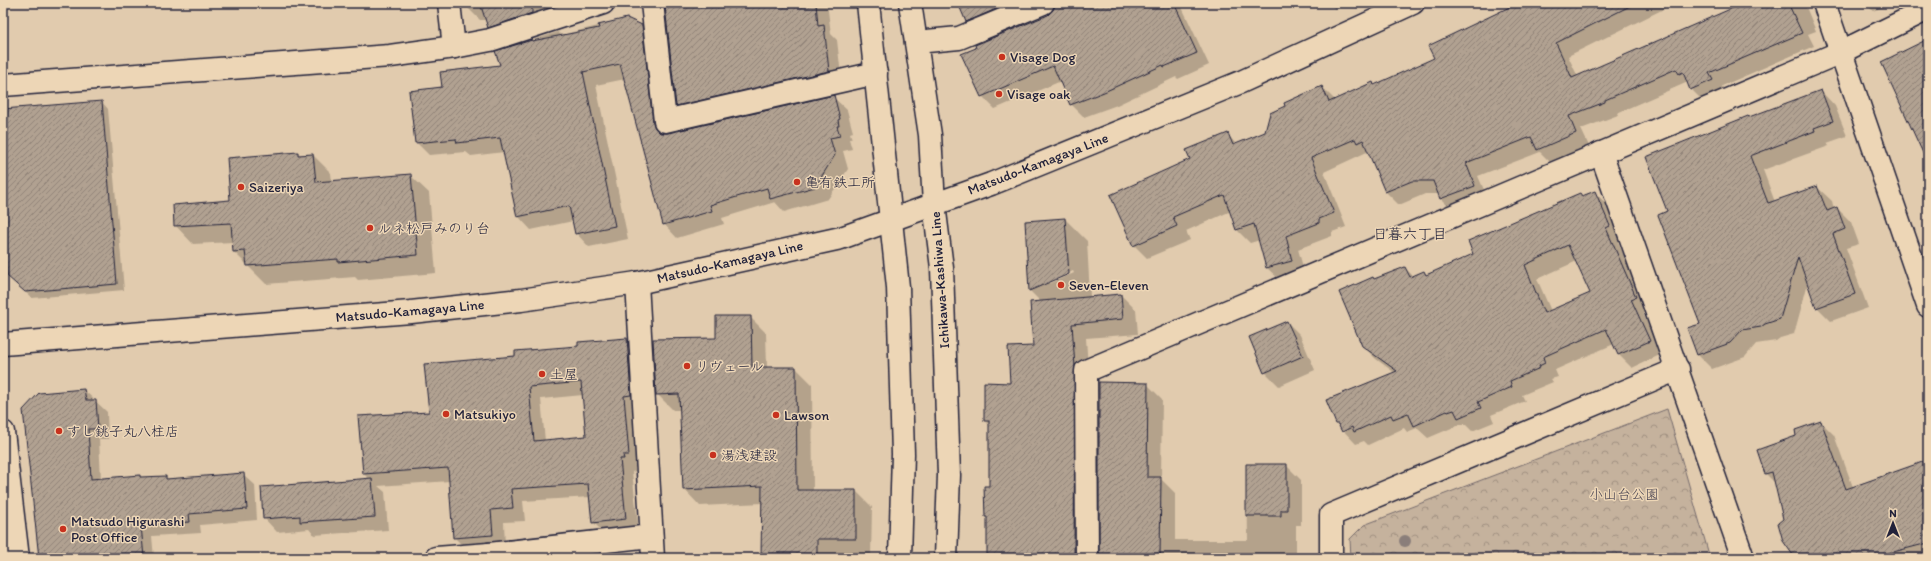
<svg xmlns="http://www.w3.org/2000/svg" width="1931" height="561" font-family="Itim,'Klee One',sans-serif">
	<style>
		.forest { fill: url(#forest-crowns); stroke: #746a6c }
		.shadow { fill: #0003; fill-rule: evenodd }
		.building { fill: url(#building-hatch); stroke: #22223b; fill-rule: evenodd }
		.lines { fill: none; stroke-linecap: round; stroke-linejoin: round }
		.street-casing { stroke: #22223b; stroke-width: 25 }
		.secondary-casing { stroke: #22223b; stroke-width: 25 }
		.primary-casing { stroke: #22223b; stroke-width: 25 }
		.street { stroke: #edd6b6; stroke-width: 22 }
		.secondary { stroke: #edd6b6; stroke-width: 22 }
		.primary { stroke: #edd6b6; stroke-width: 22 }
		.tree { fill: #8a7e7a }
		.poi-dot { fill: #c8321e; stroke: #edd6b6; stroke-width: 1.5 }
		.labels { text-anchor: middle; dominant-baseline: central; stroke-width: 3; stroke-linejoin: round; paint-order: stroke }
		.poi-label { font-size: 14px; fill: #22223b; stroke: #edd6b6; text-anchor: start }
		.street-label { font-size: 14px; fill: #22223b; stroke: #edd6b6 }
		.park-label { font-size: 14px; fill: #433f4f; stroke: #edd6b6 }
		.neighbourhood-label { font-size: 15px; fill: #22223b; stroke: #edd6b6 }
	</style>
	<defs>
		<pattern id="forest-crowns" width="20" height="18" patternUnits="userSpaceOnUse"><rect width="20" height="18" fill="#c5b29d"/><path d="M2 6a3 3 0 1 1 6 0M12 15a3 3 0 1 1 6 0" fill="none" stroke="#a09081"/></pattern>
		<pattern id="building-hatch" width="6" height="6" patternUnits="userSpaceOnUse"><rect width="6" height="6" fill="#b1a191"/><path d="M-1 1l2-2M0 6l6-6M5 7l2-2" fill="none" stroke="#908378"/></pattern>
	</defs>
	<rect width="100%" height="100%" fill="#e1cbae"/>
	<filter id="ink" filterUnits="userSpaceOnUse"><feTurbulence type="fractalNoise" baseFrequency=".025" numOctaves="2"/><feDisplacementMap in="SourceGraphic" scale="8" xChannelSelector="R" yChannelSelector="G"/><feConvolveMatrix kernelMatrix="1 2 1 2 8 2 1 2 1" color-interpolation-filters="sRGB"/></filter>
	<g filter="url(#ink)">
		<polygon class="forest" points="1667,409 1710,558 1351,558 1350,539 1364,525"/>
		<g class="shadow">
			<polygon points="467,3 591,3 502,40 488,27 486,20 480,20 467,7"/>
			<polygon points="690,3 827,3 831,34 837,40 842,84 690,119 677,105"/>
			<polygon points="959,3 1180,3 1209,65 1178,79 1176,77 1117,105 1084,117 1071,104 1061,81 995,109 982,96 1048,15 1053,12 1056,3 979,34 966,21"/>
			<polygon points="1329,3 1348,3 1335,9"/>
			<polygon points="1521,3 1676,3 1568,56 1578,77 1746,3 1802,3 1806,7 1816,31 1808,34 1814,46 1722,86 1725,93 1704,102 1691,89 1688,82 1617,113 1618,115 1581,129 1589,146 1551,163 1540,152 1478,176 1488,199 1454,212 1441,199 1439,194 1425,194 1399,205 1386,192 1371,156 1367,152 1324,172 1346,227 1332,232 1332,236 1298,249 1305,274 1281,281 1267,268 1260,240 1250,243 1237,230 1231,211 1186,231 1190,240 1147,258 1134,245 1191,160 1228,135 1237,145 1266,133 1322,87 1335,100 1373,83 1375,86 1436,59"/>
			<polygon points="1865,3 1892,3 1873,11"/>
			<polygon points="627,19 640,25 653,39 665,134 833,97 847,110 853,132 850,133 852,139 849,139 852,149 843,151 848,169 828,199 784,212 775,202 722,218 724,224 677,238 664,224 625,79 596,85 628,239 589,247 576,233 573,221 531,230 518,216 504,152 471,156 466,152 429,155 416,142 443,88 501,66 497,52 558,32 561,35"/>
			<polygon points="1821,91 1835,106 1847,136 1827,143 1829,146 1763,170 1775,202 1817,187 1832,201 1834,209 1837,208 1851,222 1859,244 1846,248 1868,308 1831,321 1817,307 1808,283 1794,334 1780,338 1776,341 1756,344 1745,357 1712,369 1698,355 1689,329 1701,325 1669,212 1749,118"/>
			<polygon points="102,102 108,109 124,290 32,298 15,283 3,220 3,110"/>
			<polygon points="298,153 300,155 313,155 331,173 332,182 410,175 429,193 436,273 358,280 355,277 266,284 234,252 233,242 193,244 175,225 231,201"/>
			<path d="M 1594,192 L 1608,205 L 1623,240 L 1618,242 L 1649,310 L 1643,313 L 1662,354 L 1632,368 L 1619,355 L 1614,344 L 1555,370 L 1558,377 L 1551,379 L 1553,382 L 1522,395 L 1525,401 L 1491,415 L 1494,422 L 1472,431 L 1465,424 L 1461,424 L 1428,438 L 1417,428 L 1407,432 L 1404,428 L 1368,445 L 1364,441 L 1356,444 L 1337,424 L 1395,373 L 1376,359 L 1363,346 L 1375,280 L 1405,268 L 1414,277 L 1424,272 L 1427,275 L 1475,255 L 1580,194 L 1583,197 ZM 1577,261 L 1591,293 L 1551,311 L 1537,279 Z"/>
			<path d="M 1065,219 L 1087,241 L 1090,296 L 1086,298 L 1121,295 L 1136,310 L 1138,334 L 1086,338 L 1089,383 L 1089,558 L 988,558 L 988,518 L 986,516 L 990,487 L 990,426 L 985,421 L 1012,384 L 1034,347 L 1041,302 L 1030,291 L 1026,222 ZM 1073,271 L 1074,273 L 1049,284 L 1049,282 Z"/>
			<polygon points="750,317 766,333 767,368 796,368 812,384 813,491 856,491 872,507 871,558 762,558 763,503 700,506 684,489 680,410 673,410 657,394 717,339"/>
			<polygon points="1287,322 1300,335 1315,370 1279,386 1265,372"/>
			<path d="M 627,339 L 639,352 L 641,467 L 635,468 L 636,471 L 632,472 L 639,532 L 606,535 L 593,522 L 591,497 L 523,501 L 525,521 L 504,522 L 505,547 L 467,550 L 454,537 L 450,481 L 378,486 L 385,492 L 388,530 L 314,535 L 309,529 L 277,532 L 264,518 L 369,479 L 363,473 L 430,413 L 516,357 ZM 583,395 L 587,437 L 545,441 L 541,399 Z"/>
			<polygon points="1147,384 1162,399 1161,479 1175,493 1175,540 1248,540 1247,465 1286,465 1301,480 1301,525 1296,525 1296,558 1100,558"/>
			<polygon points="84,390 107,412 108,439 99,439 101,479 140,476 142,478 166,477 168,480 243,474 255,485 257,520 200,525 201,533 152,536 154,558 40,558"/>
			<polygon points="1821,422 1834,435 1853,487 1928,465 1928,558 1796,558 1784,519 1775,483 1766,474 1758,450 1797,436"/>
		</g>
		<g class="building">
			<polygon points="480,3 532,3 532,13 488,28"/>
			<polygon points="668,3 816,3 818,26 824,25 829,71 676,106 665,6"/>
			<polygon points="958,3 1010,3 966,22"/>
			<polygon points="1055,3 1174,3 1197,53 1164,67 1163,65 1104,92 1070,105 1053,66 981,97 961,54 976,48 975,45 1048,15 1053,10"/>
			<polygon points="1518,3 1636,3 1556,43 1572,78 1744,3 1788,3 1802,33 1709,73 1713,80 1690,90 1683,72 1679,74 1676,69 1605,100 1605,102 1569,116 1576,133 1537,150 1531,137 1466,163 1475,186 1440,199 1433,181 1412,181 1385,192 1363,140 1357,143 1355,139 1311,158 1334,213 1319,219 1319,223 1286,236 1292,261 1266,268 1254,224 1236,230 1224,195 1173,217 1177,226 1133,246 1110,195 1190,159 1186,150 1228,133 1233,145 1265,132 1270,113 1285,106 1284,103 1322,86 1329,102 1373,82 1374,85 1434,58 1428,46"/>
			<polygon points="627,18 642,25 653,122 655,128 660,133 668,133 834,95 840,119 838,120 839,126 837,126 840,136 830,138 835,155 815,187 770,199 767,188 710,205 712,211 663,225 620,64 583,72 615,226 575,234 569,206 517,217 500,138 457,143 456,139 415,143 409,91 442,87 440,72 500,65 495,51 532,40 532,41 599,28 598,25"/>
			<polygon points="1928,39 1928,164 1881,62"/>
			<polygon points="1821,90 1833,121 1814,128 1815,131 1750,156 1768,203 1817,186 1827,211 1837,207 1845,229 1833,234 1855,294 1816,308 1798,257 1780,319 1765,324 1761,327 1742,330 1730,343 1697,355 1687,328 1700,324 1658,215 1667,211 1646,157 1748,116 1749,117"/>
			<polygon points="102,101 117,284 25,292 7,276 3,232 3,109"/>
			<polygon points="298,152 298,155 313,154 316,182 411,174 418,255 338,262 338,259 247,266 245,251 233,252 231,223 174,226 173,205 230,200 227,158"/>
			<path d="M 1595,191 L 1610,226 L 1606,228 L 1636,297 L 1631,299 L 1650,341 L 1618,355 L 1606,329 L 1543,357 L 1545,363 L 1539,366 L 1540,368 L 1510,381 L 1512,387 L 1478,402 L 1481,408 L 1458,418 L 1454,410 L 1448,412 L 1447,411 L 1414,426 L 1408,413 L 1393,419 L 1391,415 L 1354,432 L 1352,427 L 1342,432 L 1338,424 L 1336,424 L 1326,400 L 1397,371 L 1362,346 L 1339,292 L 1373,277 L 1374,279 L 1405,267 L 1410,277 L 1424,271 L 1426,275 L 1473,254 L 1468,241 L 1580,193 L 1582,196 ZM 1568,245 L 1590,293 L 1544,313 L 1525,265 Z"/>
			<polygon points="1065,218 1069,274 1029,291 1025,221"/>
			<polygon points="1121,294 1123,319 1072,324 1075,367 1074,558 987,558 987,517 985,517 984,486 989,486 989,421 984,421 984,382 1010,383 1008,347 1033,346 1030,302"/>
			<polygon points="716,316 751,316 752,367 796,367 797,490 856,490 856,539 817,539 817,558 761,558 762,486 683,490 679,394 656,395 653,339 716,338"/>
			<polygon points="1287,321 1303,356 1264,373 1249,337"/>
			<path d="M 627,338 L 631,395 L 624,396 L 629,455 L 623,455 L 624,459 L 620,459 L 626,519 L 592,523 L 588,484 L 511,489 L 513,508 L 491,510 L 493,535 L 453,538 L 448,468 L 363,474 L 358,416 L 429,412 L 424,364 L 515,356 L 515,351 L 578,346 L 578,342 ZM 581,382 L 586,436 L 534,441 L 529,387 Z"/>
			<polygon points="1099,382 1148,383 1147,477 1161,477 1160,558 1099,558"/>
			<polygon points="84,389 86,400 96,400 98,429 88,429 91,479 140,475 140,477 166,476 166,479 244,473 247,509 189,514 190,522 141,525 144,558 39,558 23,410 39,393"/>
			<polygon points="1821,421 1846,489 1928,460 1928,543 1870,558 1795,558 1783,541 1778,523 1783,519 1772,472 1765,474 1757,450 1796,436 1795,430"/>
			<polygon points="1246,464 1287,464 1287,510 1281,510 1281,516 1246,516"/>
			<polygon points="372,478 375,517 300,522 300,516 263,519 261,487"/>
		</g>
		<g class="lines">
			<g class="street-casing">
				<g id="street">
					<polyline points="449,3 454,47"/>
					<polyline points="652,3 665,121 876,73"/>
					<polyline points="1824,3 1928,306"/>
					<polyline points="916,42 959,38 1043,3"/>
					<polyline points="3,85 390,56 454,47 490,40 603,3"/>
					<polyline points="1601,153 1743,558"/>
					<polyline points="637,283 653,558"/>
					<polyline points="489,554 651,536"/>
					<polyline points="436,558 489,554 489,558"/>
					<polyline points="1087,558 1086,371 1841,52 1928,9"/>
					<polyline points="1331,558 1331,515 1678,369"/>
				</g>
			</g>
			<g class="secondary-casing">
				<g id="secondary">
					<polyline points="3,344 411,312 521,300 637,283 841,238 991,184 1241,82 1413,3"/>
					<polyline points="3,432 18,558"/>
				</g>
			</g>
			<g class="primary-casing">
				<g id="primary">
					<polyline points="868,3 898,287 903,454 900,558"/>
					<polyline points="910,3 930,135 934,204 942,268 949,475 946,558"/>
				</g>
			</g>
			<use href="#street" class="street"/>
			<use href="#secondary" class="secondary"/>
			<use href="#primary" class="primary"/>
		</g>
		<circle class="tree" cx="1405" cy="541" r="6"/>
	</g>
	<g class="poi-dot">
		<circle cx="1002" cy="57" r="4"/>
		<circle cx="999" cy="94" r="4"/>
		<circle cx="797" cy="182" r="4"/>
		<circle cx="241" cy="187" r="4"/>
		<circle cx="370" cy="228" r="4"/>
		<circle cx="1061" cy="285" r="4"/>
		<circle cx="687" cy="366" r="4"/>
		<circle cx="542" cy="374" r="4"/>
		<circle cx="446" cy="414" r="4"/>
		<circle cx="776" cy="415" r="4"/>
		<circle cx="59" cy="431" r="4"/>
		<circle cx="713" cy="455" r="4"/>
		<circle cx="63" cy="529" r="4"/>
	</g>
	<g class="labels">
		<g class="poi-label">
			<text x="1010" y="57">Visage Dog</text>
			<text x="1007" y="94">Visage oak</text>
			<text x="805" y="182">亀有鉄工所</text>
			<text x="249" y="187">Saizeriya</text>
			<text x="378" y="228">ルネ松戸みのり台</text>
			<text x="1069" y="285">Seven-Eleven</text>
			<text x="695" y="366">リヴェール</text>
			<text x="550" y="374">土屋</text>
			<text x="454" y="414">Matsukiyo</text>
			<text x="784" y="415">Lawson</text>
			<text x="67" y="431">すし銚子丸八柱店</text>
			<text x="721" y="455">湯浅建設</text>
			<text x="71" y="521">Matsudo Higurashi<tspan x="71" dy="16">Post Office</tspan></text>
		</g>
		<g class="street-label">
			<text transform="translate(1038 164) rotate(-21)">Matsudo-Kamagaya Line</text>
			<text transform="translate(730 262) rotate(-13)">Matsudo-Kamagaya Line</text>
			<text transform="translate(940 280) rotate(-94)">Ichikawa-Kashiwa Line</text>
			<text transform="translate(410 311) rotate(-5)">Matsudo-Kamagaya Line</text>
		</g>
		<g class="park-label">
			<text x="1624" y="494">小山台公園</text>
		</g>
		<g class="neighbourhood-label">
			<text x="1410" y="234">日暮六丁目</text>
		</g>
	</g>
	<rect width="1931" height="561" fill="none" stroke="#edd6b6" stroke-width="16"/>
	<rect x="8" y="8" width="1915" height="545" fill="none" stroke="#22223b" stroke-width="1.5" filter="url(#ink)"/>
	<g transform="translate(1893 523)" stroke="#edd6b6" stroke-width="3" paint-order="stroke">
	<path d="M0-3L7 15L0 10L-7 15Z" fill="#22223b"/>
	<text y="-6" font-size="11" font-weight="bold" text-anchor="middle" fill="#22223b">N</text>
	</g>
</svg>
